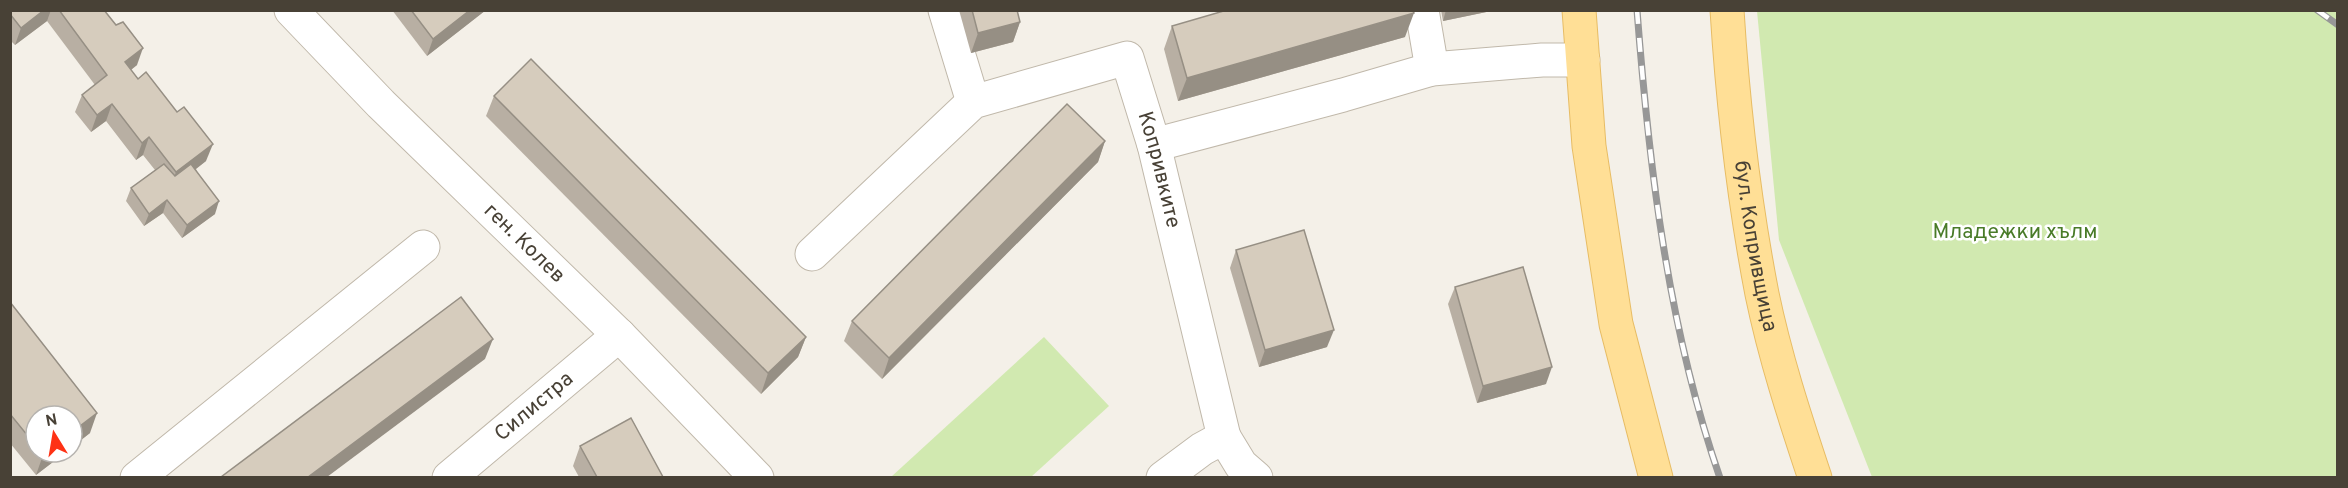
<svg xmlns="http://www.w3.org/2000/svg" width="2348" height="488" font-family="Overpass,sans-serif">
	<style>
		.green { fill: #d1e9b0 }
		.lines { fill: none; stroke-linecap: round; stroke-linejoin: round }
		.minor-casing { stroke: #c0b8aa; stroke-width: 35 }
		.major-casing { stroke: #e7bc64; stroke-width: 35 }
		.minor { stroke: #fff; stroke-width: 33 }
		.major { stroke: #ffdf96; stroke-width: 33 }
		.rail-casing { stroke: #979797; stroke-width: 7 }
		.rail { stroke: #fff; stroke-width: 4.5; stroke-dasharray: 14; stroke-linecap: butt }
		.wall { fill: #b8afa3 }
		.shaded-wall { fill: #968f84 }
		.building { fill: #d6ccbd; stroke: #968f84; stroke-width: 1.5 }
		.labels { text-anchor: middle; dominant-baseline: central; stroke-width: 5; stroke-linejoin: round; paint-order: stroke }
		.street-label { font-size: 21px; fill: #484136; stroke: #fff }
		.park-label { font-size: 21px; fill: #497b28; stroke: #fff }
	</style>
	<rect width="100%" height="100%" fill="#f4f0e8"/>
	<g class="green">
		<polygon points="1757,11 2337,11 2337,477 1872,477 1779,240"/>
		<polygon points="1044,337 1109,406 1031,477 891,477"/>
	</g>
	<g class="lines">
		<g class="minor-casing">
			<g id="minor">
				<path id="s1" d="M 291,10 L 381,104 L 619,335 L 757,478"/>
				<polyline points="945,10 973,102"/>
				<polyline points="1422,10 1432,69"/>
				<polyline points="1154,145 1343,95 1432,69 1542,60 1583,60"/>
				<path id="s2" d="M 812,254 L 973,102 L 1127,58 L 1154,145 L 1224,437"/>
				<polyline points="137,478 423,247"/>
				<path id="s3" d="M 449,478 L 619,335"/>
				<polyline points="1163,478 1202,449 1224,437 1241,465 1256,478"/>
			</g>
		</g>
		<g class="major-casing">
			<g id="major">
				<polyline points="1579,10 1589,146 1616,324 1656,478"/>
				<path id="s4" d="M 1727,10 C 1733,106 1744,201 1762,294 C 1775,357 1795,418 1815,478"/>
			</g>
		</g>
		<use href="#minor" class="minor"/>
		<use href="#major" class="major"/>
		<g class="rail-casing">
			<g id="rail">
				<path d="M 1637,10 C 1649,167 1668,328 1720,478"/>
				<polyline points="2317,10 2338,25"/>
			</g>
		</g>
		<use href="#rail" class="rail"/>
	</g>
	<g class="wall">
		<polygon points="10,10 104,10 137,65 131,70 206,161 196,169 215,214 182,238 163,213 144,226 126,201 131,188 155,170 143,155 136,160 106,121 91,132 75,112 82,95 95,85 47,21 15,45 10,40"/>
		<polygon points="392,10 486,10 427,56"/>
		<polygon points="959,10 1017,10 1020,22 1013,42 971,53"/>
		<polygon points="1441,10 1496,10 1443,21"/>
		<polygon points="1172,26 1405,37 1178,101 1164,49"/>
		<polygon points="494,96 806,337 798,357 761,394 486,116"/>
		<polygon points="1105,141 1098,162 882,379 844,341 852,321"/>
		<polygon points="1236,250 1327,347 1259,367 1230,268"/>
		<polygon points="1455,287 1546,384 1477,403 1448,304"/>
		<polygon points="10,302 90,433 72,447 72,416 36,416 36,452 66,452 36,475 10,443"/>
		<polygon points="580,446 663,477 579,477 573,466"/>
	</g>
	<g class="shaded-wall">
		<polygon points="44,10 51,10 47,21 15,45 21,28"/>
		<polygon points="470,10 486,10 427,56 433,39"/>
		<polygon points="1446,10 1496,10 1443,21"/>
		<polygon points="1414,13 1405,37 1178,101 1187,78"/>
		<polygon points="1020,22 1013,42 971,53 978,33"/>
		<polygon points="143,48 137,65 119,79 125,62"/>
		<polygon points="112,104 106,121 91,132 97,115"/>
		<polygon points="149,137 143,155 136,160 142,143"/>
		<polygon points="1105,141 1098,162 882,379 889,358"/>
		<polygon points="213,144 206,161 170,189 176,172"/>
		<polygon points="167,200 163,213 144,226 149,214"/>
		<polygon points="219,201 215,214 182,238 187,225"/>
		<polygon points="1334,330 1327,347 1259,367 1265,350"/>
		<polygon points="806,337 798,357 761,394 768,373"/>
		<polygon points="493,339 485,359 327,477 308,477"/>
		<polygon points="1552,367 1546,384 1477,403 1483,386"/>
		<polygon points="97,413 90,433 72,447 72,432"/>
		<polygon points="47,452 66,452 36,475 43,455"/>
	</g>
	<g class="building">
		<polygon points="10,10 44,10 21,28 10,14"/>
		<polygon points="59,10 104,10 116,25 123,22 143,48 125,62 138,79 146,72 177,112 184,107 213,144 176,172 149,137 142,143 112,104 97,115 82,95 107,75"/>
		<polygon points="411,10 470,10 433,39"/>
		<polygon points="972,10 1017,10 1020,22 978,33"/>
		<polygon points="1227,10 1413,10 1414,13 1187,78 1172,26"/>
		<polygon points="531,59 806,337 768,373 494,96"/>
		<polygon points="1067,104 1105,141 889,358 852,321"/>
		<polygon points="164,164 175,176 191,164 219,201 187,225 167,200 149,214 131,188"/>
		<polygon points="1304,230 1334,330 1265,350 1236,250"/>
		<polygon points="1523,267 1552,367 1483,386 1455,287"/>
		<polygon points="461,297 493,339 308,477 221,477"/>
		<polygon points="10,302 97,413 72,432 72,416 36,416 36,446 10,414"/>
		<polygon points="631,418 663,477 597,477 580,446"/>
	</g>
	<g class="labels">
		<g class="street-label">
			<text stroke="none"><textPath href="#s2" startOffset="498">Копривките</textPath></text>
			<text stroke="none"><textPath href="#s1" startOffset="330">ген. Колев</textPath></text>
			<text stroke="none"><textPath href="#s4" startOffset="238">бул. Копривщица</textPath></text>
			<text stroke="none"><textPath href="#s3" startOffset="111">Силистра</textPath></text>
		</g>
		<g class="park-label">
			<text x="2015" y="232">Младежки хълм</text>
		</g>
	</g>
	<rect width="2348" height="488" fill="none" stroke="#484136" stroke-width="24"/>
	<g transform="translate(54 434) rotate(349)"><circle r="28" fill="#ffffff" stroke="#b6b3af" stroke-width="1.5"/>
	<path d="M0-4.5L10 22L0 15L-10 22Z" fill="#fe3215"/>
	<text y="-9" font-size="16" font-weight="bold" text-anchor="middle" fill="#484136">N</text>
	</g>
</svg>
